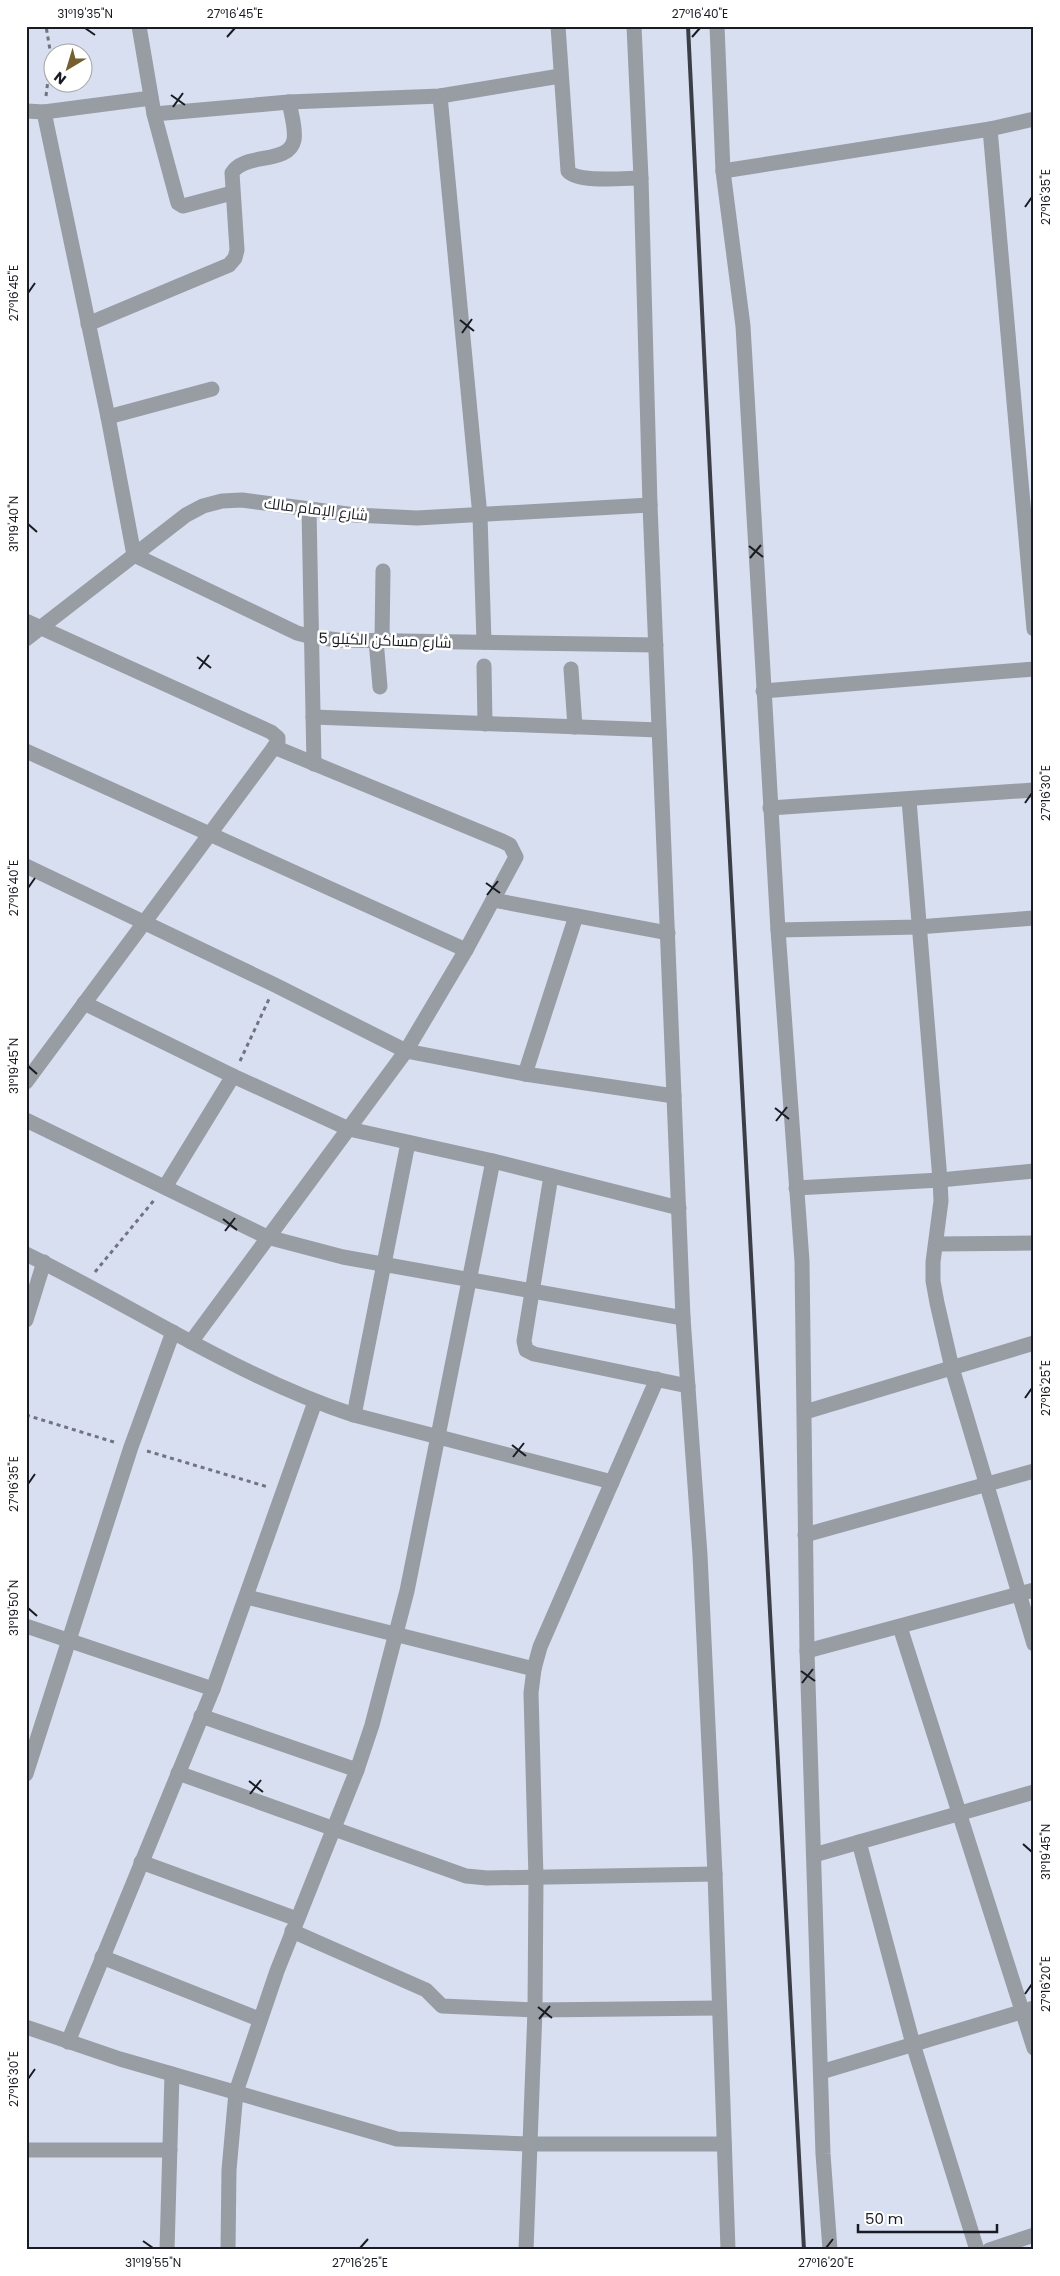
<svg xmlns="http://www.w3.org/2000/svg" width="1060" height="2276" font-family="Poppins,Cairo,sans-serif">
	<style>
		.lines { fill: none; stroke-linecap: round; stroke-linejoin: round }
		.path { stroke: #6f747f; stroke-width: 3; stroke-dasharray: 4 4; stroke-linecap: butt }
		.minor { stroke: #989ca3; stroke-width: 15 }
		.rail { stroke: #3b3e46; stroke-width: 4 }
		.ticks { fill: none; stroke: #181b21; stroke-width: 2 }
		.labels { text-anchor: middle; dominant-baseline: central; stroke-width: 5; stroke-linejoin: round; paint-order: stroke }
		.street-label { font-size: 15px; fill: #181b21; stroke: #fff }
		.neatline { fill: none; stroke: #181b21; stroke-width: 2 }
		.ticks-label { font-size: 12px; text-anchor: middle; fill: #181b21 }
	</style>
	<rect width="100%" height="100%" fill="#d7dff0"/>
	<g class="lines">
		<g class="path">
			<polyline points="46,96 51,56 46,26"/>
			<polyline points="240,1061 269,999"/>
			<polyline points="95,1272 155,1199"/>
			<polyline points="26,1415 117,1443"/>
			<polyline points="147,1451 268,1487"/>
		</g>
		<g class="minor">
			<polyline points="139,26 154,114 289,102 440,96 560,76"/>
			<path d="M 558,26 L 568,171 C 577,183 626,178 641,178"/>
			<polyline points="634,26 641,178 650,505 683,1318 700,1555 715,1874 728,2250"/>
			<polyline points="717,26 723,171 743,326 778,930 802,1261 807,1651 823,2154 830,2250"/>
			<polyline points="440,96 480,516 484,642"/>
			<polyline points="26,111 44,112 108,417 134,555 297,633 312,637 339,640 656,645"/>
			<polyline points="44,112 151,98"/>
			<polyline points="154,114 178,203 183,206 232,193"/>
			<polyline points="990,129 1034,629"/>
			<polyline points="723,171 990,129 1034,119"/>
			<path d="M 88,324 L 229,265 L 235,258 L 237,250 L 232,173 C 244,152 289,165 294,140 C 296,128 291,113 289,102"/>
			<polyline points="108,417 212,389"/>
			<polyline points="309,509 314,764"/>
			<polyline points="26,621 271,732 278,738 278,742 26,1082"/>
			<polyline points="26,639 186,515 203,506 222,501 242,500 355,515 417,518 650,505"/>
			<polyline points="376,640 380,687"/>
			<polyline points="382,640 383,571"/>
			<polyline points="484,666 485,724"/>
			<polyline points="571,669 575,727"/>
			<polyline points="763,691 1034,669"/>
			<polyline points="313,717 659,730"/>
			<polyline points="26,751 466,950"/>
			<polyline points="909,800 940,1180 941,1201 933,1262 933,1281 937,1303 952,1368 1034,1644"/>
			<polyline points="770,808 1034,790"/>
			<polyline points="26,866 275,985 406,1051 525,1074 674,1096"/>
			<polyline points="493,900 668,933"/>
			<polyline points="778,930 918,927 1034,918"/>
			<polyline points="84,1003 233,1076 349,1129 493,1161 679,1208"/>
			<polyline points="525,1074 576,916"/>
			<polyline points="26,1120 267,1237 343,1257 683,1318"/>
			<polyline points="551,1176 524,1341 526,1350 534,1354 688,1386"/>
			<polyline points="165,1187 233,1076"/>
			<polyline points="796,1188 940,1180 1034,1171"/>
			<polyline points="936,1244 1034,1243"/>
			<path d="M 26,1254 C 135,1307 238,1377 354,1415 L 612,1482"/>
			<polyline points="26,1320 44,1262"/>
			<polyline points="191,1342 406,1051 466,950 516,857 510,845 502,841 274,747"/>
			<polyline points="805,1412 1034,1343"/>
			<polyline points="354,1415 408,1143"/>
			<polyline points="805,1535 1034,1471"/>
			<polyline points="247,1597 534,1669"/>
			<polyline points="26,1626 213,1689"/>
			<polyline points="900,1627 1034,2048"/>
			<polyline points="807,1651 1034,1590"/>
			<polyline points="201,1716 357,1770"/>
			<polyline points="178,1773 466,1876 487,1878 715,1874"/>
			<polyline points="26,1774 131,1447 173,1332"/>
			<polyline points="859,1842 913,2044 977,2250"/>
			<polyline points="814,1855 1034,1792"/>
			<polyline points="141,1862 297,1919"/>
			<polyline points="292,1931 426,1990 442,2006 535,2010 719,2008"/>
			<polyline points="102,1957 259,2019"/>
			<polyline points="26,2027 120,2059 397,2139 528,2144 724,2144"/>
			<polyline points="68,2042 213,1689 315,1402"/>
			<polyline points="821,2072 1034,2008"/>
			<polyline points="26,2150 170,2150"/>
			<polyline points="167,2250 172,2074"/>
			<polyline points="228,2250 229,2170 236,2092 277,1971 357,1770 372,1725 407,1591 493,1161"/>
			<polyline points="526,2250 535,2010 536,1878 531,1693 534,1669 540,1647 657,1379"/>
			<polyline points="989,2250 1034,2235"/>
		</g>
		<polyline class="rail" points="688,26 718,636 804,2250"/>
	</g>
	<path class="ticks" d="M 85,28 L 95,35M 227,37 L 235,28M 692,37 L 700,28M 171,95 L 185,105M 173,107 L 183,93M 1025,207 L 1032,197M 28,293 L 35,283M 460,320 L 474,331M 462,333 L 472,319M 28,524 L 37,532M 749,546 L 763,557M 750,558 L 761,545M 197,657 L 211,668M 199,669 L 209,655M 1025,803 L 1032,793M 486,883 L 500,893M 28,888 L 35,878M 487,895 L 498,881M 28,1066 L 37,1074M 775,1108 L 789,1119M 776,1121 L 787,1107M 223,1219 L 237,1230M 225,1231 L 235,1218M 1025,1398 L 1032,1388M 512,1445 L 526,1456M 513,1457 L 524,1443M 28,1484 L 35,1474M 28,1608 L 37,1616M 801,1671 L 815,1681M 802,1683 L 813,1669M 249,1781 L 263,1792M 250,1794 L 261,1780M 1023,1844 L 1032,1852M 1025,1994 L 1032,1984M 538,2007 L 552,2018M 539,2019 L 550,2006M 28,2079 L 35,2069M 143,2241 L 153,2248M 360,2248 L 368,2239M 826,2248 L 833,2239"/>
	<g class="labels">
		<g class="street-label">
			<text transform="translate(316 509) rotate(7)">شارع الإمام مالك</text>
			<text transform="translate(385 640) rotate(2)">شارع مساكن الكيلو 5</text>
		</g>
	</g>
	<rect width="1060" height="2276" fill="none" stroke="#ffffff" stroke-width="55"/>
	<g transform="translate(68 68) rotate(218)"><circle r="24" fill="#ffffff" stroke="#a3a4a6"/>
	<path d="M0-4L9 19L0 12L-9 19Z" fill="#755f2e"/>
	<text y="-8" font-size="14" font-weight="bold" text-anchor="middle" fill="#181b21">N</text>
	</g>
	<path d="M858 2224v8h139v-8" fill="none" stroke="#181b21" stroke-width="2.5"/>
	<text x="865" y="2224" font-size="15" fill="#181b21" stroke="#ffffff" stroke-width="4" paint-order="stroke">50 m</text>
	<rect x="28" y="28" width="1004" height="2220" class="neatline"/>
	<g class="ticks-label">
		<text x="85" y="18">31°19'35"N</text>
		<text x="235" y="18">27°16'45"E</text>
		<text x="700" y="18">27°16'40"E</text>
		<text transform="translate(1046 197) rotate(-90)" y="4">27°16'35"E</text>
		<text transform="translate(14 293) rotate(-90)" y="4">27°16'45"E</text>
		<text transform="translate(14 524) rotate(-90)" y="4">31°19'40"N</text>
		<text transform="translate(1046 793) rotate(-90)" y="4">27°16'30"E</text>
		<text transform="translate(14 888) rotate(-90)" y="4">27°16'40"E</text>
		<text transform="translate(14 1066) rotate(-90)" y="4">31°19'45"N</text>
		<text transform="translate(1046 1388) rotate(-90)" y="4">27°16'25"E</text>
		<text transform="translate(14 1484) rotate(-90)" y="4">27°16'35"E</text>
		<text transform="translate(14 1608) rotate(-90)" y="4">31°19'50"N</text>
		<text transform="translate(1046 1852) rotate(-90)" y="4">31°19'45"N</text>
		<text transform="translate(1046 1984) rotate(-90)" y="4">27°16'20"E</text>
		<text transform="translate(14 2079) rotate(-90)" y="4">27°16'30"E</text>
		<text x="153" y="2267">31°19'55"N</text>
		<text x="360" y="2267">27°16'25"E</text>
		<text x="826" y="2267">27°16'20"E</text>
	</g>
</svg>
